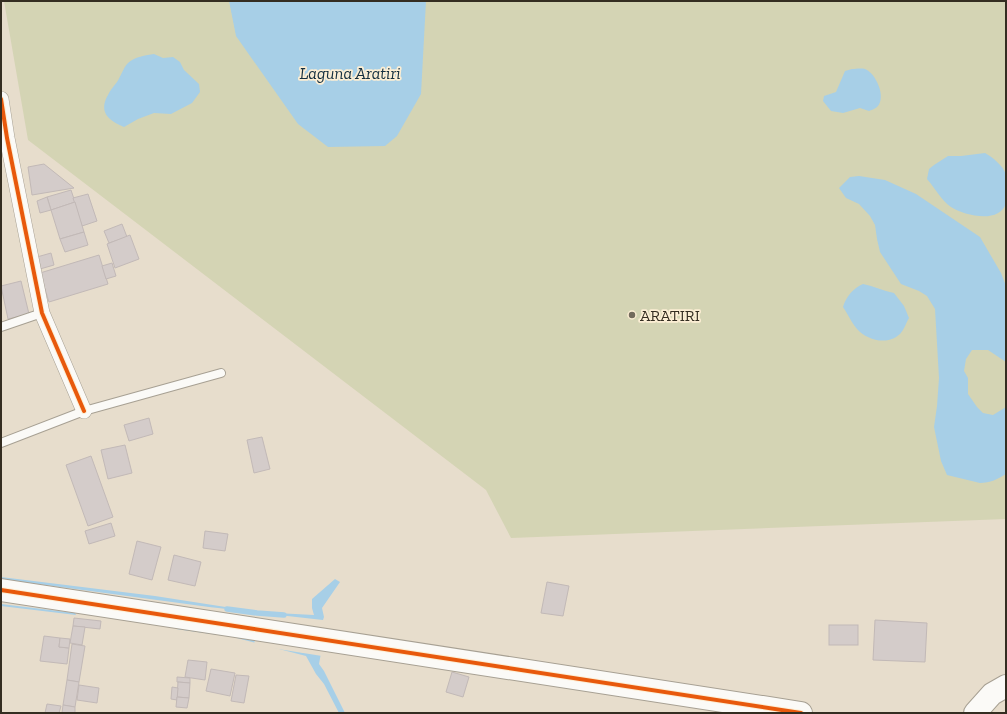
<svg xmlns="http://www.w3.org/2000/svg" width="1007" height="714" font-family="'Zilla Slab',serif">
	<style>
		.green { fill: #d4d4b4 }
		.water { fill: #a7cfe7 }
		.pier { fill: #e7ddcc }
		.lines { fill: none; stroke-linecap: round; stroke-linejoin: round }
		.stream { stroke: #a7cfe7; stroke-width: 5.5 }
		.building { fill: #d4ccca; stroke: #c2b9b7 }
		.lane-casing { stroke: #a7a093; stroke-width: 10 }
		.street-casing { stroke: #a7a093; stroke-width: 16 }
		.secondary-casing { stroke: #a7a093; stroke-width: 24 }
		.lane { stroke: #fbfaf7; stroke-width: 8 }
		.street { stroke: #fbfaf7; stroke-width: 15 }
		.secondary { stroke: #fbfaf7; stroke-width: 22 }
		.cycleway-casing { stroke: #fceed4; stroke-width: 6 }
		.cycleway { stroke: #e8590c; stroke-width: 4 }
		.poi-dot { fill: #736b5d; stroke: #fceed4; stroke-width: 1.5 }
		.labels { text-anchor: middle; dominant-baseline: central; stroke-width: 3.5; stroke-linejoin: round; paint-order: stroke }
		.poi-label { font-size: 16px; fill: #342d21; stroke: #fceed4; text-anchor: start }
		.water-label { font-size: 17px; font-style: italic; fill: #132f40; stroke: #fceed4 }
	</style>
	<rect width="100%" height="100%" fill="#e7ddcc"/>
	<polygon class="green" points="4,1 1006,1 1006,519 511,538 486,490 28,140"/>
	<g class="water">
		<polygon points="229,1 426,1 421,94 397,136 385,146 328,147 298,124 236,36"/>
		<path d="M 154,54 L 163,58 L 173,57 L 180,62 L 184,70 L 199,84 L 200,92 L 192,103 L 171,114 L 154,113 L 138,119 L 124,127 C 109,121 98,112 108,95 C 110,90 114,86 117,82 C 121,76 123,68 128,63 C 134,57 146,55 154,54 Z"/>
		<path d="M 852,69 C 855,69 861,68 865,69 C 876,73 887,98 877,107 C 875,109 871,110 869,111 L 860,108 L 843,113 L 831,111 L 823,101 L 824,96 L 836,92 L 845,71 Z"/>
		<path d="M 985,153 C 992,157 1004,166 1006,175 C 1007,179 1006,185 1006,190 C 1006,194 1007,199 1006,203 C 1000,224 965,216 951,207 C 941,200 935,188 927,179 L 929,169 L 934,165 L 948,156 L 961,156 Z"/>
		<path d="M 859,176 L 885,180 L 916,194 L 980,237 L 1001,273 L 1006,286 L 1006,362 L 988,350 L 972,350 L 966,359 L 964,371 L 968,378 L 968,394 L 977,407 L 983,413 L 993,415 L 1006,407 L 1006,474 C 998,479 990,483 980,483 L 947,475 L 941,461 L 934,427 L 937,406 L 939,378 L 935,309 L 927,296 L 919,291 L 901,284 L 880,252 L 877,239 L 875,225 L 870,216 L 859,204 L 846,198 L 839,188 L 850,177 Z"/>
		<path d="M 863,284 C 874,286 883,291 894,293 L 904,306 L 909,318 C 906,323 904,330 900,334 C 887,346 867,340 857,329 C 851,322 848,314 843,307 C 846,297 853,288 863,284 Z"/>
		<polygon points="1,577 155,596 257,612 314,615 312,608 312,599 335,579 340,582 322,608 324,617 323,620 209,607 1,579"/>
		<polygon points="1,604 75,613 76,615 1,606"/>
		<polygon points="177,627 234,635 304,653 321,653 319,664 324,671 345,713 339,713 324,684 316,674 306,656 233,637 176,629"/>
	</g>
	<polygon class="pier" points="255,639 301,650 303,648 321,651 323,652 322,656 259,646 254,645"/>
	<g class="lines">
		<polyline class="stream" points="227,609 257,613 284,615"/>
	</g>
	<g class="building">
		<polygon points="44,164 74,188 32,195 28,167"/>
		<polygon points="71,190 75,202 51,210 47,197"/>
		<polygon points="88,194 97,221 82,226 73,198"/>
		<polygon points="47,197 51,210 40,213 37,201"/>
		<polygon points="75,202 84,232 60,239 51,210"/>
		<polygon points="122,224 127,237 109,243 104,231"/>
		<polygon points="84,232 88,245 65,252 60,239"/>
		<polygon points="130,235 139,259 115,268 107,244"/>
		<polygon points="51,253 54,265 40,269 37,257"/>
		<polygon points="99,255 108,284 49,302 40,273"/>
		<polygon points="112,263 116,276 106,279 102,266"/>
		<polygon points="21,281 29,314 8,319 1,286"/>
		<polygon points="149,418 153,434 129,441 124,425"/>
		<polygon points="262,437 270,469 254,473 247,440"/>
		<polygon points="125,445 132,473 108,479 101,450"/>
		<polygon points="91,456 113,517 88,526 66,465"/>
		<polygon points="111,523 115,536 89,544 85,531"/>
		<polygon points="205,531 228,534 225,551 203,548"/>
		<polygon points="137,541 161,547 152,580 129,574"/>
		<polygon points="174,555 201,562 195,586 168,580"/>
		<polygon points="547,582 569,586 563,616 541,613"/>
		<polygon points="74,618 101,621 100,629 73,626"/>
		<polygon points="875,620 927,623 925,662 873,660"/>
		<rect x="829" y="625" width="29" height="20"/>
		<polygon points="73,626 85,627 82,645 70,643"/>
		<polygon points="44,636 60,638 59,647 69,648 67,664 40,661"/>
		<polygon points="60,638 70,639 69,648 59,647"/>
		<polygon points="72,644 85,646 79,682 67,680"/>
		<polygon points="188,660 207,662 205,680 185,677"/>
		<polygon points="211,669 235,673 230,696 206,691"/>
		<polygon points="452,672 469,677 463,697 446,692"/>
		<polygon points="236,675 249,676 244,703 231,701"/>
		<polygon points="177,677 190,678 190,683 177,682"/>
		<polygon points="67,680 79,682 75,707 63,705"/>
		<polygon points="178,682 190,683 189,698 177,697"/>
		<polygon points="79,685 99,688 97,703 77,700"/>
		<polygon points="172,687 178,688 177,700 171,699"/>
		<polygon points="177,697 189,698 187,708 176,707"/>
		<polygon points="47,704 61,706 59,713 45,713"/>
		<polygon points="63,705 75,707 75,713 62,713"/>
	</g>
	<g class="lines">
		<g class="lane-casing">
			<g id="lane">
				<polyline points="1,327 42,313"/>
				<polyline points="1,443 84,411 221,373"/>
			</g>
		</g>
		<g class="street-casing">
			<polyline id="street" points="1,99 7,138 42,313 84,411"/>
		</g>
		<g class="secondary-casing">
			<g id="secondary">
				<polyline points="1,590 801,713"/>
				<polyline points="975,713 992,694 1006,686"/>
			</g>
		</g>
		<use href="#lane" class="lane"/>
		<use href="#street" class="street"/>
		<use href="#secondary" class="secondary"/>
		<g class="cycleway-casing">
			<g id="cycleway">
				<polyline points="1,99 7,138 42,313 84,411"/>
				<polyline points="1,590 801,713"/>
			</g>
		</g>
		<use href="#cycleway" class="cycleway"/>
	</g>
	<circle class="poi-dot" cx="632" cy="315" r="4"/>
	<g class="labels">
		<g class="poi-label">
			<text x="640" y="315">ARATIRI</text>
		</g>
		<g class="water-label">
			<text x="350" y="73">Laguna Aratiri</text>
		</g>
	</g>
	<rect width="1007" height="714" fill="none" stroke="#342d21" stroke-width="4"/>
</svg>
